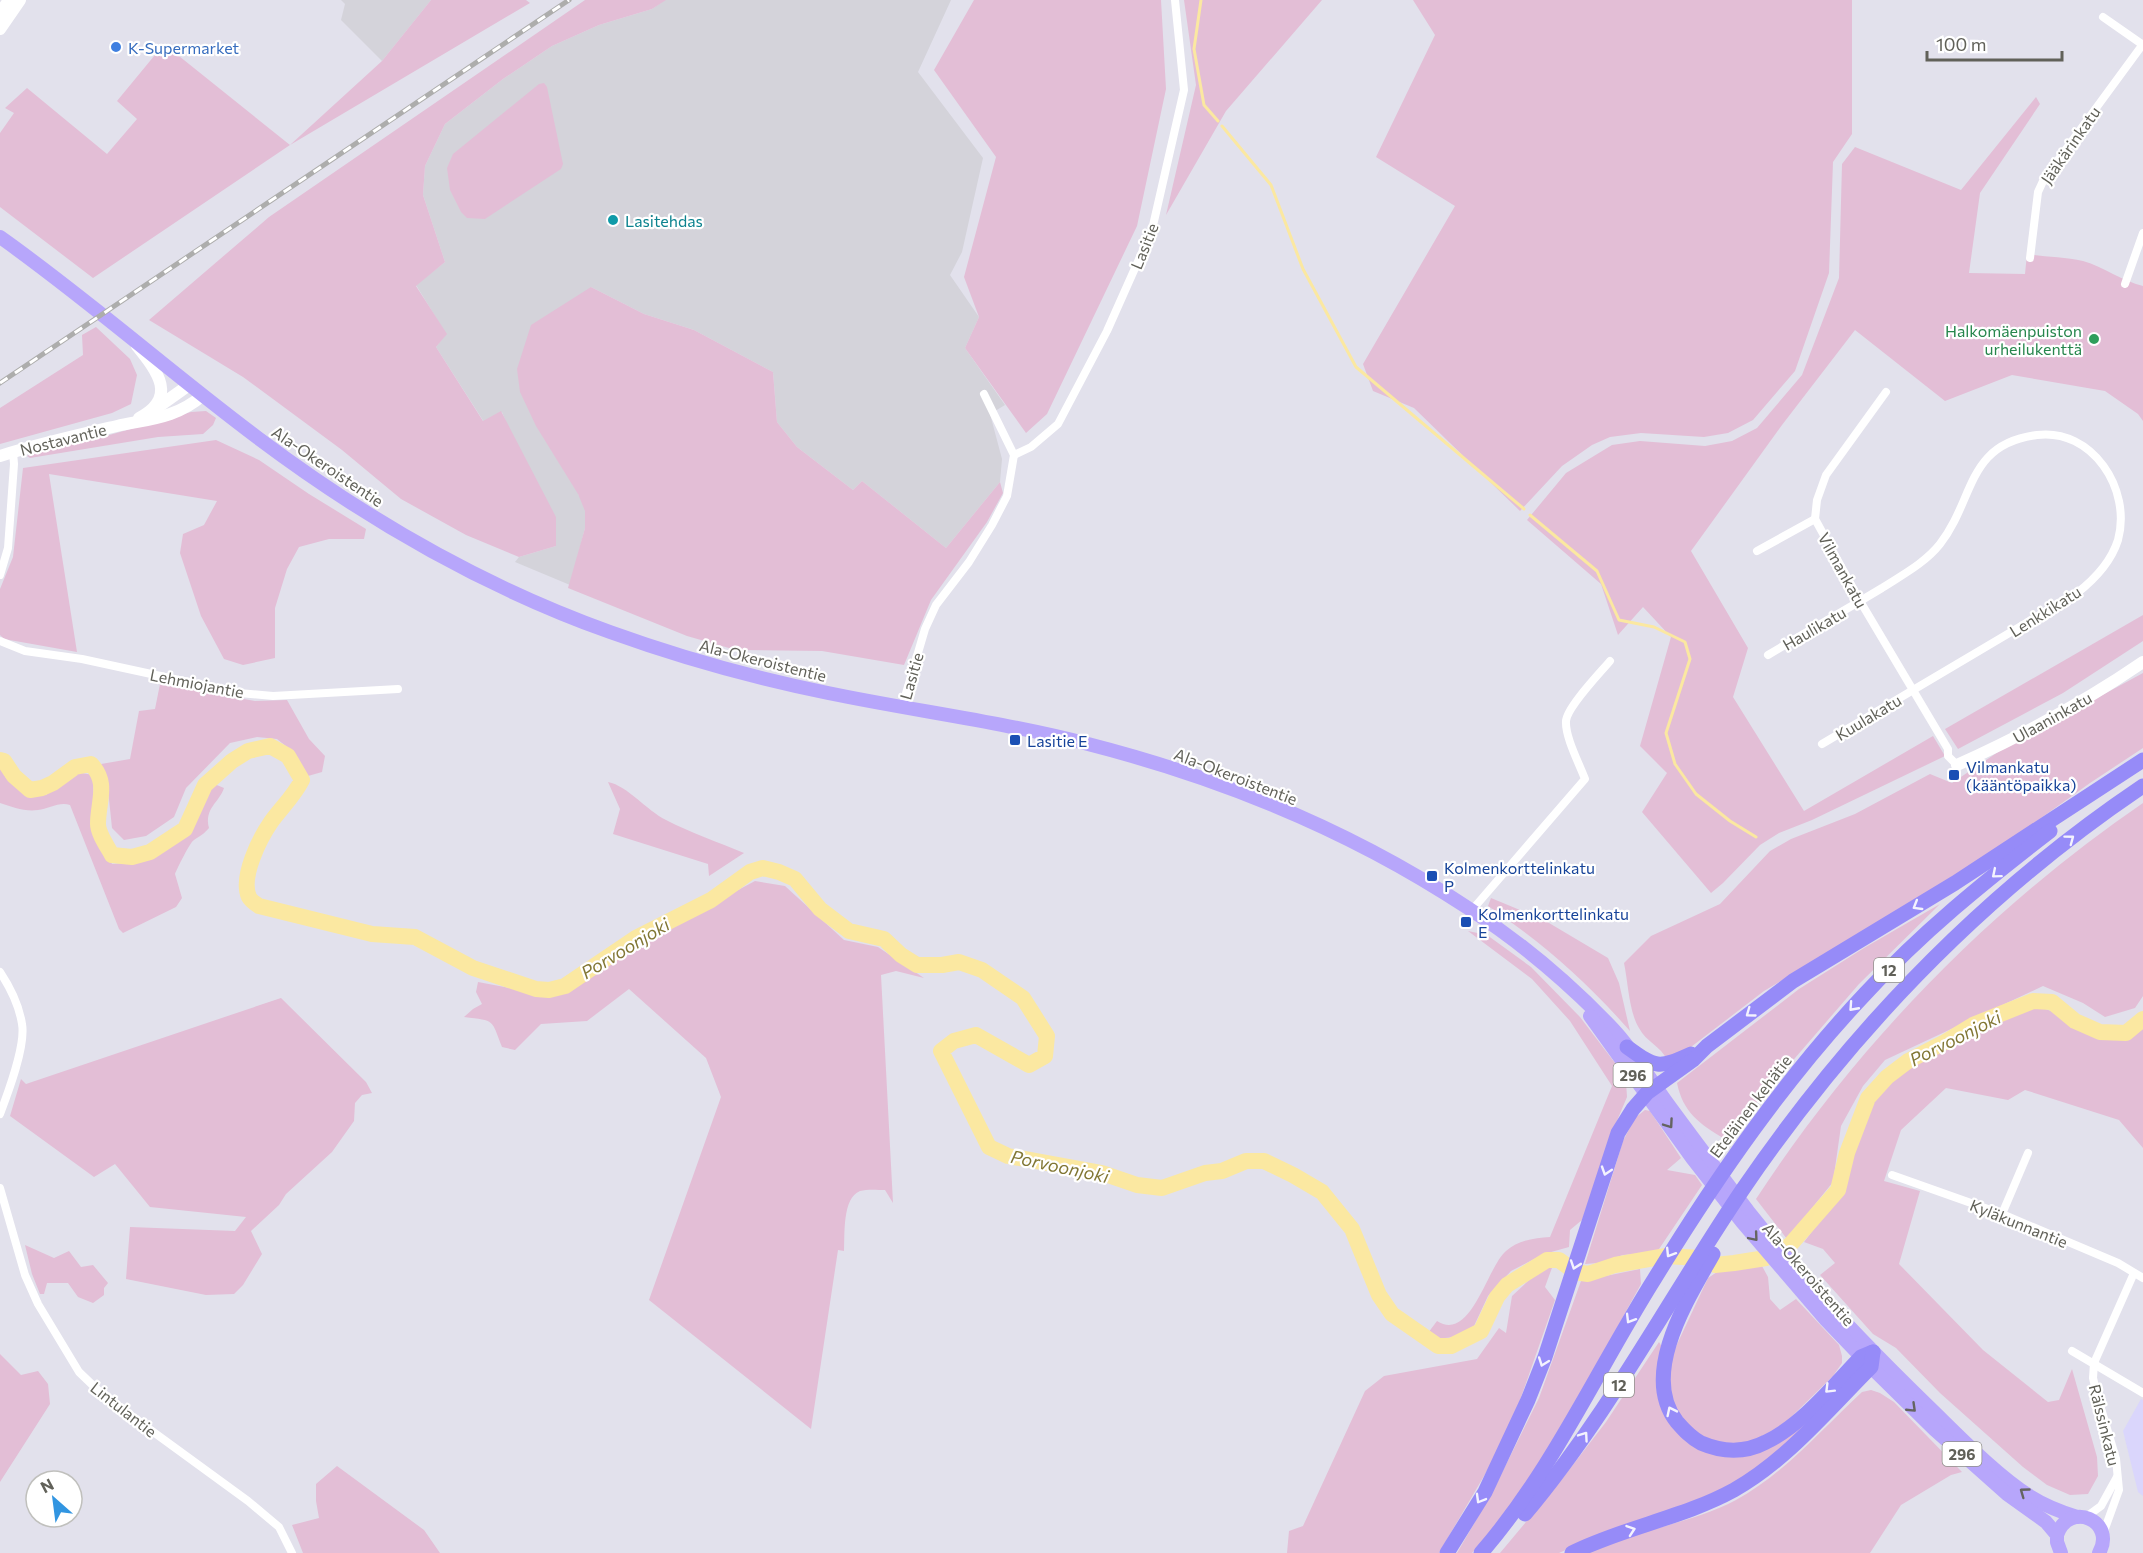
<svg xmlns="http://www.w3.org/2000/svg" width="2143" height="1553" font-family="Commissioner,sans-serif">
	<style>
		.commercial { fill: #dad6fc }
		.industrial { fill: #d4d3da }
		.green { fill: #e3bed6 }
		.lines { fill: none; stroke-linecap: round; stroke-linejoin: round }
		.stream { stroke: #fbe8a1; stroke-width: 3 }
		.river { stroke: #fbe8a1; stroke-width: 16 }
		.street { stroke: #fff; stroke-width: 8 }
		.secondary { stroke: #fff; stroke-width: 12 }
		.primary { stroke: #b7a6fb; stroke-width: 14 }
		.highway { stroke: #968bf8; stroke-width: 15 }
		.rail-casing { stroke: #adadac; stroke-width: 5 }
		.rail { stroke: #fff; stroke-width: 3; stroke-dasharray: 9; stroke-linecap: butt }
		.oneway { stroke: #f4f3fe }
		.oneway2 { stroke: #656461 }
		.shop-dot { fill: #3f7fe0; stroke: #fff; stroke-width: 2 }
		.culture-dot { fill: #0f9aa8; stroke: #fff; stroke-width: 2 }
		.leisure-dot { fill: #2e9e5b; stroke: #fff; stroke-width: 2 }
		.transit-dot { fill: #1a4fb4; stroke: #fff; stroke-width: 2 }
		.labels { text-anchor: middle; dominant-baseline: central; stroke-width: 4.5; stroke-linejoin: round; paint-order: stroke }
		.shield { fill: #fff; stroke: #90908b; stroke-width: 1.5 }
		.shield-label { font-size: 15px; font-weight: bold; fill: #616159 }
		.shop-label { font-size: 16px; fill: #366cbe; stroke: #fff; text-anchor: start }
		.street-label { font-size: 16px; fill: #616159; stroke: #fff }
		.culture-label { font-size: 16px; fill: #0d838f; stroke: #fff; text-anchor: start }
		.leisure-label { font-size: 16px; fill: #27864d; stroke: #fff; text-anchor: end }
		.transit-label { font-size: 16px; fill: #164399; stroke: #fff; text-anchor: start }
		.water-label { font-size: 18px; font-style: italic; fill: #817633; stroke: #fff }
	</style>
	<rect width="100%" height="100%" fill="#e2e1ec"/>
	<polygon class="commercial" points="2141,1399 2143,1400 2143,1496 2138,1492 2123,1431"/>
	<g class="industrial">
		<polygon points="341,0 431,0 382,61 341,20 345,4"/>
		<polygon points="665,0 951,0 918,72 983,158 962,252 950,275 979,317 965,348 1005,405 990,414 1002,459 1000,482 946,548 862,481 853,490 797,447 777,422 773,372 694,330 644,314 591,287 578,494 586,508 585,528 570,585 515,562 519,557 556,546 502,412 484,422 436,347 446,334 416,285 445,262 423,195 425,166 445,124 503,79 552,46 599,25 652,9"/>
	</g>
	<g class="green">
		<polygon points="431,0 526,0 530,3 290,145 93,278 0,207 0,133 14,113 5,108 27,88 107,154 137,119 117,101 164,44 290,145 382,61"/>
		<polygon points="585,0 666,0 652,9 599,25 552,46 503,79 445,124 425,166 423,195 445,262 416,286 447,334 436,347 483,421 501,411 556,517 556,546 519,557 466,535 401,499 342,450 243,377 149,320 269,217"/>
		<polygon points="974,0 1161,0 1166,89 1137,226 1047,414 1026,433 965,348 979,317 964,277 996,157 934,70"/>
		<polygon points="1184,0 1322,0 1226,111 1166,215 1196,85"/>
		<polygon points="1413,0 1852,0 1852,134 1833,162 1829,273 1795,371 1753,420 1728,433 1704,437 1641,433 1610,437 1592,445 1562,466 1520,511 1414,408 1373,391 1363,364 1455,206 1376,157 1435,35"/>
		<polygon points="544,83 547,87 563,164 561,169 485,219 467,218 461,212 450,190 447,168 453,154 539,84"/>
		<path d="M 2036,97 L 2040,104 L 1980,193 L 1969,273 L 2025,274 L 2027,254 C 2045,257 2065,257 2083,261 C 2104,267 2122,281 2143,286 L 2143,421 L 2138,414 L 2105,391 L 2012,375 L 1945,401 L 1855,330 L 1782,425 L 1691,551 L 1748,648 L 1733,697 L 1804,811 L 1933,736 L 1945,756 L 1812,820 L 1779,833 L 1760,845 L 1723,883 L 1711,893 L 1642,812 L 1667,773 L 1640,746 L 1671,637 L 1643,607 L 1618,635 L 1601,584 L 1527,520 L 1566,473 L 1612,445 L 1640,441 L 1705,446 L 1732,441 L 1757,428 L 1802,375 L 1839,278 L 1842,164 L 1855,147 L 1961,190 Z"/>
		<polygon points="591,287 644,314 694,330 773,372 777,422 797,447 853,490 862,481 946,548 1000,482 1003,493 987,522 931,600 904,665 822,651 736,650 687,636 568,588 585,528 585,511 578,494 536,426 520,392 517,369 531,325"/>
		<polygon points="96,327 130,359 137,375 131,404 112,413 0,444 0,408 83,355 82,335"/>
		<polygon points="206,411 216,418 213,425 203,434 158,437 30,458 27,456 34,452 88,441 191,412"/>
		<polygon points="216,440 259,460 309,494 366,529 364,539 329,539 299,547 287,569 275,608 275,658 243,665 224,659 201,616 180,553 183,534 204,525 217,501 49,474 77,652 4,639 0,635 0,589 13,557 23,468"/>
		<polygon points="2143,615 2143,641 2063,693 1958,749 1945,729"/>
		<path d="M 2143,673 L 2143,748 L 2090,783 L 1974,866 L 1764,991 L 1687,1050 L 1667,1060 C 1661,1046 1646,1042 1639,1028 C 1629,1012 1628,982 1624,963 L 1651,936 L 1720,904 L 1770,851 L 1791,839 L 1855,814 L 1930,774 L 1952,783 L 2001,750 Z"/>
		<polygon points="160,684 255,701 287,700 309,739 325,756 322,772 308,776 292,751 277,739 257,737 230,743 186,788 174,817 146,836 124,840 112,828 107,780 101,764 130,759 139,711 155,709"/>
		<path d="M 0,768 L 6,778 L 27,796 L 46,795 L 76,772 L 93,775 L 94,823 L 112,864 L 126,863 L 156,855 L 186,834 L 212,783 L 224,788 C 219,803 204,808 209,828 C 204,834 200,836 194,840 C 190,842 177,869 175,874 L 182,898 L 176,907 L 123,933 L 119,929 L 70,805 C 60,801 48,809 38,810 C 25,812 12,807 0,803 Z"/>
		<path d="M 608,782 C 628,786 646,810 666,820 C 691,833 718,842 744,853 L 709,876 L 708,864 L 613,834 L 620,809 Z"/>
		<path d="M 2143,803 L 2143,996 L 2135,1008 L 2105,1017 L 2083,1003 L 2043,986 L 1885,1060 L 1863,1086 L 1841,1126 L 1833,1182 L 1787,1239 L 1756,1199 C 1857,1044 1991,907 2143,803 Z"/>
		<path d="M 755,881 L 785,886 L 844,940 L 878,947 L 924,978 L 896,971 L 881,975 L 893,1203 L 885,1190 C 878,1190 867,1189 860,1191 C 842,1198 845,1235 844,1251 L 838,1250 L 811,1429 L 649,1300 L 721,1097 L 706,1058 L 629,989 L 587,1021 L 541,1024 L 515,1050 L 502,1047 C 491,1019 496,1021 464,1017 L 473,1009 L 482,1004 L 476,992 L 478,982 L 552,996 L 569,992 L 639,943 Z"/>
		<path d="M 1491,898 L 1544,920 L 1608,958 L 1619,983 L 1630,1031 C 1585,980 1544,944 1488,906 Z"/>
		<path d="M 1940,904 L 1859,984 L 1725,1139 C 1699,1124 1683,1112 1677,1083 L 1799,989 L 1864,948 Z"/>
		<path d="M 1468,931 L 1487,935 L 1531,967 L 1580,1017 L 1618,1067 L 1626,1082 L 1627,1097 L 1616,1123 L 1582,1220 L 1570,1230 L 1569,1247 L 1544,1254 L 1511,1271 L 1488,1296 L 1474,1326 L 1455,1337 L 1435,1339 L 1428,1333 L 1437,1321 C 1471,1343 1487,1267 1506,1251 C 1518,1240 1535,1238 1550,1237 L 1612,1086 L 1570,1021 L 1532,979 Z"/>
		<polygon points="281,998 366,1082 372,1093 362,1095 355,1103 354,1121 332,1152 286,1194 279,1205 251,1231 262,1254 243,1285 234,1294 206,1295 126,1279 130,1227 235,1231 246,1217 150,1207 115,1164 94,1177 10,1116 21,1079 26,1084"/>
		<path d="M 2034,1007 C 2057,1010 2055,1015 2073,1026 C 2089,1035 2107,1036 2125,1038 L 2143,1026 L 2143,1148 L 2119,1120 L 2025,1090 L 2008,1100 L 1946,1088 L 1901,1130 L 1884,1181 L 1920,1191 L 1899,1264 L 1983,1350 L 2048,1402 L 2059,1400 L 2072,1369 L 2097,1457 L 2098,1476 L 2088,1494 L 2070,1495 L 2047,1485 L 2023,1467 L 1940,1393 L 1896,1348 L 1873,1334 L 1820,1275 L 1835,1263 L 1823,1249 L 1804,1242 L 1843,1191 L 1853,1153 L 1876,1097 L 1895,1078 L 1912,1065 L 1948,1047 L 1975,1029 Z"/>
		<polygon points="1645,1110 1650,1111 1681,1158 1667,1170 1695,1175 1702,1185 1657,1252 1623,1255 1598,1263 1585,1264 1623,1141 1635,1118"/>
		<polygon points="25,1245 54,1258 69,1251 81,1267 93,1265 108,1283 104,1288 104,1295 93,1303 78,1297 68,1283 47,1283 44,1294 40,1294 32,1274"/>
		<polygon points="1553,1265 1545,1287 1555,1300 1519,1403 1491,1464 1439,1553 1287,1553 1289,1531 1303,1526 1365,1391 1384,1376 1477,1359 1499,1328 1506,1333 1512,1296 1542,1268"/>
		<polygon points="1762,1266 1768,1277 1770,1299 1780,1310 1796,1299 1839,1345 1842,1356 1842,1363 1833,1376 1781,1427 1745,1444 1720,1443 1697,1434 1684,1421 1671,1400 1667,1377 1672,1355 1708,1278 1717,1272"/>
		<path d="M 1640,1269 L 1641,1284 C 1590,1376 1544,1474 1472,1553 L 1457,1553 L 1493,1491 L 1539,1398 L 1581,1281 Z"/>
		<polygon points="1659,1342 1662,1347 1678,1432 1740,1457 1843,1389 1773,1457 1733,1484 1691,1503 1598,1535 1559,1553 1500,1553 1562,1479 1606,1422"/>
		<polygon points="0,1354 21,1375 38,1371 48,1384 50,1404 0,1482"/>
		<path d="M 1871,1390 L 1880,1393 L 1894,1402 L 1962,1472 L 1951,1475 L 1901,1505 L 1870,1553 L 1588,1553 C 1635,1530 1690,1524 1736,1500 C 1784,1474 1822,1429 1862,1392 Z"/>
		<polygon points="337,1466 424,1530 440,1553 303,1553 292,1525 319,1518 316,1501 316,1484"/>
	</g>
	<g class="lines">
		<g class="stream">
			<polyline points="1201,0 1194,49 1204,105 1218,121"/>
			<polyline points="1222,126 1271,185 1303,269 1356,367 1524,509"/>
			<polyline points="1530,515 1597,571 1619,620 1654,627 1685,642 1690,659 1666,733 1675,764 1696,794 1730,821 1756,837"/>
		</g>
		<path class="river" d="M 0,760 L 4,761 L 14,776 L 30,790 L 42,788 L 53,783 L 75,767 L 91,764 C 109,783 98,801 98,824 C 98,833 107,846 112,855 L 132,857 L 150,852 L 185,829 L 205,785 L 232,761 L 248,751 L 270,746 L 288,756 L 302,780 C 294,796 282,807 271,822 C 260,838 240,877 249,897 C 251,901 256,904 259,906 L 372,934 L 415,937 L 473,968 L 536,989 L 549,990 L 565,986 L 636,938 L 711,900 L 750,872 L 763,868 L 779,872 L 795,879 L 820,909 L 849,931 L 884,939 L 901,955 L 917,965 L 942,965 L 959,962 L 982,970 L 1023,998 L 1047,1036 L 1045,1056 L 1029,1065 L 976,1035 L 954,1041 L 941,1051 L 989,1147 L 1008,1156 L 1102,1173 L 1137,1185 L 1162,1188 L 1205,1173 L 1222,1171 L 1246,1161 L 1264,1161 L 1293,1175 L 1322,1192 L 1352,1229 L 1379,1295 L 1392,1314 L 1438,1346 L 1451,1346 L 1481,1331 L 1497,1297 L 1507,1285 L 1547,1260 L 1559,1260 L 1575,1272 L 1588,1274 L 1615,1265 L 1666,1256 L 1700,1258 L 1715,1265 L 1734,1263 L 1766,1258 L 1790,1245 L 1838,1190 L 1847,1153 L 1868,1098 L 1887,1077 L 1908,1061 L 1945,1042 L 1973,1025 L 2033,1001 L 2052,1002 L 2075,1021 L 2100,1032 L 2126,1033 L 2143,1019"/>
		<g class="street">
			<polyline points="2103,17 2143,45"/>
			<polyline points="2030,258 2038,192 2044,179 2143,44"/>
			<polyline points="2125,284 2143,233"/>
			<polyline points="1886,392 1826,475 1817,500 1815,519 1860,601 1948,749 1948,756 1957,765"/>
			<polyline points="1014,455 1031,447 1058,424 1107,331 1152,230 1184,90 1175,0"/>
			<polyline points="1757,551 1815,519"/>
			<polyline points="0,575 8,548 14,464 13,452"/>
			<polyline points="0,641 25,651 82,659 239,693 273,696 398,689"/>
			<path d="M 1768,655 C 1806,632 1844,611 1882,588 C 1902,575 1925,563 1940,544 C 1975,499 1966,444 2037,435 C 2092,428 2132,489 2118,540 C 2111,562 2095,579 2077,593 L 1822,744"/>
			<polyline points="902,707 925,629 936,605 969,562 992,525 1007,496 1014,455 984,394"/>
			<path d="M 1472,910 L 1585,779 C 1579,763 1565,737 1566,721 C 1567,707 1600,673 1610,661"/>
			<path d="M 0,972 C 10,987 19,1005 22,1024 C 26,1046 8,1093 0,1114"/>
			<polyline points="1892,1175 2002,1214 2118,1263 2143,1278"/>
			<polyline points="0,1188 25,1275 38,1304 79,1372 104,1396 248,1501 279,1527 292,1553"/>
			<polyline points="2002,1214 2028,1153"/>
			<polyline points="2072,1351 2143,1393"/>
			<polyline points="2086,1517 2101,1506 2117,1477"/>
			<polyline points="2103,1534 2119,1490 2116,1459 2097,1395 2093,1378 2094,1363 2134,1273"/>
		</g>
		<g class="secondary">
			<polyline points="0,13 9,0"/>
			<polyline points="0,29 20,0"/>
			<path d="M 137,346 C 158,372 178,398 139,418"/>
			<polyline points="158,407 189,385"/>
			<path d="M 0,456 C 38,444 78,435 117,426 C 149,419 177,418 203,395"/>
			<path d="M 1957,765 C 2021,736 2085,702 2143,662"/>
		</g>
		<g class="primary">
			<path d="M 0,237 C 89,300 171,373 258,438 C 366,519 484,587 610,632 C 682,658 754,678 828,693 C 915,711 1003,722 1088,744 C 1221,778 1353,832 1468,908 C 1519,941 1571,985 1613,1029 C 1633,1050 1648,1076 1665,1100 C 1692,1137 1720,1174 1748,1211 C 1803,1280 1864,1344 1927,1405 C 1957,1434 1996,1475 2031,1497 C 2045,1506 2061,1512 2077,1517"/>
			<polyline points="1590,1016 1692,1158 1742,1222 1826,1320 1871,1367 1934,1429 2007,1494 2046,1522 2057,1535 2057,1542 2061,1553"/>
			<path d="M 2057,1535 C 2069,1500 2117,1521 2099,1553"/>
		</g>
		<g class="highway">
			<path d="M 1627,1047 C 1656,1068 1658,1069 1691,1054"/>
			<path d="M 1713,1254 C 1689,1297 1639,1374 1677,1422 C 1684,1430 1691,1438 1701,1443 C 1722,1452 1745,1453 1766,1442 C 1802,1425 1834,1385 1861,1357 L 1873,1352"/>
			<path d="M 1525,1514 C 1609,1414 1670,1297 1743,1189 C 1851,1031 1984,893 2143,786"/>
			<polyline points="1447,1553 1485,1492 1528,1400 1545,1357 1618,1133 1633,1109 1647,1093 1693,1060 1707,1046 1793,981 1955,883 2143,760"/>
			<path d="M 1481,1553 C 1553,1470 1597,1370 1655,1278 C 1717,1177 1784,1080 1865,994 C 1921,933 1985,881 2050,831"/>
			<path d="M 1572,1553 C 1624,1527 1683,1518 1734,1490 C 1787,1460 1828,1410 1871,1367 L 1873,1352"/>
		</g>
		<g class="rail-casing">
			<polyline id="rail" points="0,383 569,0"/>
		</g>
		<use href="#rail" class="rail"/>
	</g>
	<defs><path id="oneway-chevron" d="M-2-3.5L2.5 0L-2 3.5" fill="none" stroke-width="1.6" stroke-linecap="round" stroke-linejoin="round" transform="scale(1.5)"/></defs>
	<g class="oneway">
		<use href="#oneway-chevron" transform="translate(2070 839) rotate(-37)"/>
		<use href="#oneway-chevron" transform="translate(1996 874) rotate(140)"/>
		<use href="#oneway-chevron" transform="translate(1917 906) rotate(149)"/>
		<use href="#oneway-chevron" transform="translate(1853 1007) rotate(132)"/>
		<use href="#oneway-chevron" transform="translate(1750 1013) rotate(144)"/>
		<use href="#oneway-chevron" transform="translate(1606 1171) rotate(108)"/>
		<use href="#oneway-chevron" transform="translate(1670 1253) rotate(122)"/>
		<use href="#oneway-chevron" transform="translate(1575 1265) rotate(109)"/>
		<use href="#oneway-chevron" transform="translate(1630 1319) rotate(121)"/>
		<use href="#oneway-chevron" transform="translate(1543 1362) rotate(110)"/>
		<use href="#oneway-chevron" transform="translate(1829 1389) rotate(135)"/>
		<use href="#oneway-chevron" transform="translate(1671 1411) rotate(-116)"/>
		<use href="#oneway-chevron" transform="translate(1584 1436) rotate(-55)"/>
		<use href="#oneway-chevron" transform="translate(1480 1499) rotate(120)"/>
		<use href="#oneway-chevron" transform="translate(1631 1530) rotate(-19)"/>
	</g>
	<g class="oneway2">
		<use href="#oneway-chevron" transform="translate(1669 1124) rotate(55)"/>
		<use href="#oneway-chevron" transform="translate(1754 1237) rotate(50)"/>
		<use href="#oneway-chevron" transform="translate(1912 1408) rotate(44)"/>
		<use href="#oneway-chevron" transform="translate(2024 1492) rotate(-144)"/>
	</g>
	<circle class="shop-dot" cx="116" cy="47" r="6"/>
	<circle class="culture-dot" cx="613" cy="220" r="6"/>
	<circle class="leisure-dot" cx="2094" cy="339" r="6"/>
	<g class="transit-dot">
		<rect x="1009" y="734" width="12" height="12" rx="3"/>
		<rect x="1948" y="769" width="12" height="12" rx="3"/>
		<rect x="1426" y="870" width="12" height="12" rx="3"/>
		<rect x="1460" y="916" width="12" height="12" rx="3"/>
	</g>
	<g class="labels">
		<g class="shield">
			<rect x="1874" y="958" width="30" height="24" rx="4.5"/>
			<rect x="1613.5" y="1063" width="39" height="24" rx="4.5"/>
			<rect x="1604" y="1373" width="30" height="24" rx="4.5"/>
			<rect x="1942.5" y="1442" width="39" height="24" rx="4.5"/>
		</g>
		<g class="shield-label">
			<text x="1889" y="970">12</text>
			<text x="1633" y="1075">296</text>
			<text x="1619" y="1385">12</text>
			<text x="1962" y="1454">296</text>
		</g>
		<g class="shop-label">
			<text x="128" y="47">K-Supermarket</text>
		</g>
		<g class="street-label">
			<text transform="translate(2070 145) rotate(-55)">Jääkärinkatu</text>
			<text transform="translate(1144 246) rotate(-68)">Lasitie</text>
			<text transform="translate(63 439) rotate(-14)">Nostavantie</text>
			<text transform="translate(328 466) rotate(34)">Ala-Okeroistentie</text>
			<text transform="translate(1843 570) rotate(61)">Vilmankatu</text>
			<text transform="translate(2045 611) rotate(-32)">Lenkkikatu</text>
			<text transform="translate(1814 628) rotate(-30)">Haulikatu</text>
			<text transform="translate(763 660) rotate(14)">Ala-Okeroistentie</text>
			<text transform="translate(911 676) rotate(-74)">Lasitie</text>
			<text transform="translate(197 683) rotate(11)">Lehmiojantie</text>
			<text transform="translate(1868 717) rotate(-31)">Kuulakatu</text>
			<text transform="translate(2052 717) rotate(-29)">Ulaaninkatu</text>
			<text transform="translate(1236 776) rotate(21)">Ala-Okeroistentie</text>
			<text transform="translate(1750 1106) rotate(-53)">Eteläinen kehätie</text>
			<text transform="translate(2019 1223) rotate(22)">Kyläkunnantie</text>
			<text transform="translate(1809 1274) rotate(49)">Ala-Okeroistentie</text>
			<text transform="translate(124 1409) rotate(38)">Lintulantie</text>
			<text transform="translate(2105 1425) rotate(76)">Rälssinkatu</text>
		</g>
		<g class="culture-label">
			<text x="625" y="220">Lasitehdas</text>
		</g>
		<g class="leisure-label">
			<text x="2082" y="330">Halkomäenpuiston<tspan x="2082" dy="18">urheilukenttä</tspan></text>
		</g>
		<g class="transit-label">
			<text x="1027" y="740">Lasitie E</text>
			<text x="1966" y="766">Vilmankatu<tspan x="1966" dy="18">(kääntöpaikka)</tspan></text>
			<text x="1444" y="867">Kolmenkorttelinkatu<tspan x="1444" dy="18">P</tspan></text>
			<text x="1478" y="913">Kolmenkorttelinkatu<tspan x="1478" dy="18">E</tspan></text>
		</g>
		<g class="water-label">
			<text transform="translate(625 948) rotate(-31)">Porvoonjoki</text>
			<text transform="translate(1955 1038) rotate(-27)">Porvoonjoki</text>
			<text transform="translate(1060 1166) rotate(12)">Porvoonjoki</text>
		</g>
	</g>
	<g transform="translate(54 1499) rotate(332)"><circle r="28" fill="#ffffff" stroke="#c0c0bd" stroke-width="1.5"/>
	<path d="M0-4.5L10 22L0 15L-10 22Z" fill="#3195e1"/>
	<text y="-9" font-size="16" font-weight="bold" text-anchor="middle" fill="#616159">N</text>
	</g>
	<path d="M1927 51v9h135v-9" fill="none" stroke="#616159" stroke-width="3"/>
	<text x="1936" y="51" font-size="18" fill="#616159" stroke="#ffffff" stroke-width="4.5" paint-order="stroke">100 m</text>
</svg>
